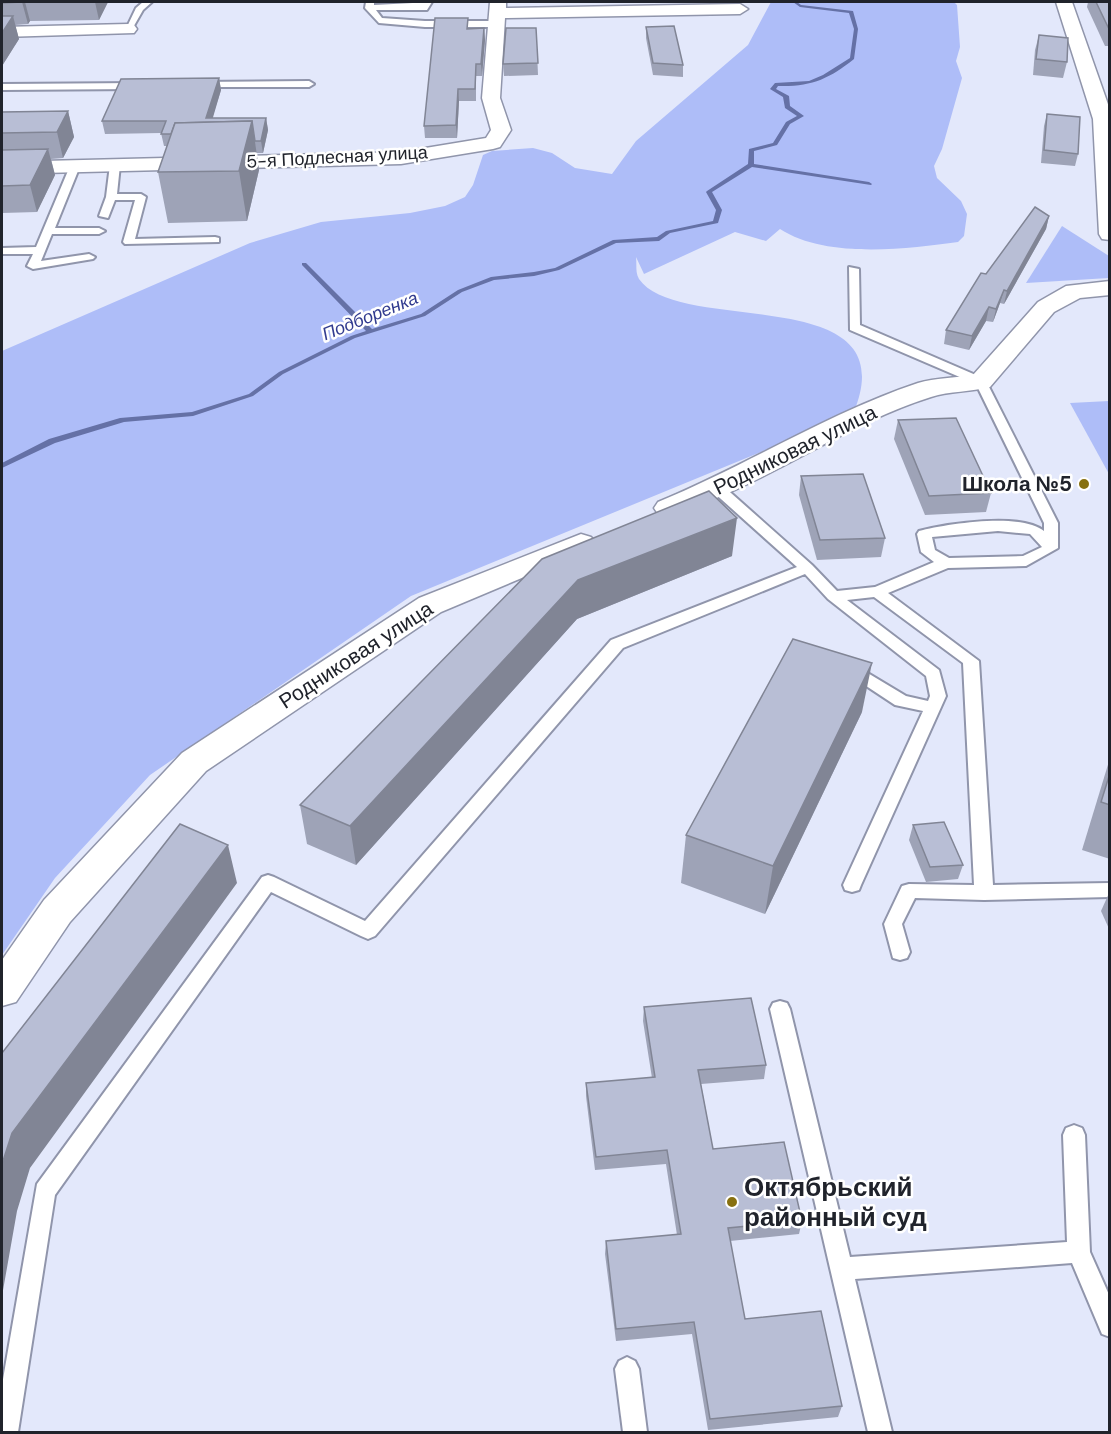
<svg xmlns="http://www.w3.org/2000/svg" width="1111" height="1434" font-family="'DM Sans',sans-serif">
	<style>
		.green { fill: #aebdf8 }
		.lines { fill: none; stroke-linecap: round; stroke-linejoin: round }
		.stream { fill: #6571a6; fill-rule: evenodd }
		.lane-casing { stroke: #9095ab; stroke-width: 4 }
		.street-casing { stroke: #9095ab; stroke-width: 3 }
		.lane { fill: #fff; fill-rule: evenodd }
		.street { fill: #fff; fill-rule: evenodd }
		.wall { fill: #9ea3b7 }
		.shaded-wall { fill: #818595 }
		.building { fill: #b8bed5; stroke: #818595; stroke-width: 1.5 }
		.poi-dot { fill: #877010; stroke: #fff; stroke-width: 2 }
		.labels { text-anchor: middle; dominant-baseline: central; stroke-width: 5; stroke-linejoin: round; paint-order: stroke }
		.far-street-label { font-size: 18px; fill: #20232b; stroke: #fff }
		.far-water-label { font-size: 18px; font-style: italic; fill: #323c90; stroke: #fff }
		.street-label { font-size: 21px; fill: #20232b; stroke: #fff }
		.poi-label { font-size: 21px; font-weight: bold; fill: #20232b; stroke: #fff; text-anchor: end }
		.near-poi-label { font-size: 26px; font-weight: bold; fill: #20232b; stroke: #fff; text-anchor: start }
	</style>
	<rect width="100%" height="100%" fill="#e3e8fb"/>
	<g class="green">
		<path d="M 771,2 L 954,2 L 957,5 L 960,47 L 956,61 L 962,78 L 942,149 L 934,166 L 937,178 L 961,201 L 967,214 L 964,236 L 958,242 C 907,249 826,259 780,229 L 766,241 L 735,232 L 644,274 L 636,257 C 637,265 635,272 639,279 C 679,337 910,279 853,414 L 411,596 L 150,775 L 55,878 L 2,955 L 2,351 L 250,243 L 321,222 L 410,213 L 445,206 L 465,197 L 473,185 L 483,155 L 492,151 L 533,148 L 552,153 L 575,168 L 612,174 L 636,141 L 748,45 Z"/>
		<polygon points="1062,226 1109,256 1109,278 1026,283"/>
		<polygon points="1109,401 1110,401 1109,474 1070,403"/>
	</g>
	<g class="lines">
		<path class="stream" d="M 793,2 L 797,2 L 801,5 L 853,11 L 858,29 L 854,59 C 829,79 811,87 778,86 L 776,89 L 789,96 L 790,106 L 804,116 L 790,124 L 777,145 L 754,151 L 754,164 L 869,182 L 872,184 L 871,185 L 752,167 L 712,192 L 722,210 L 718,223 L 670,233 L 659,241 L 616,243 L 559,270 L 534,276 L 494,280 L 462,292 L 425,316 L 355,338 L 283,374 L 253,396 L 193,416 L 124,422 L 55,443 L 2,468 L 2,463 L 49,439 L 120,418 L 192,412 L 249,394 L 279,372 L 351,336 L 366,331 L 302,265 L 302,263 L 306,263 L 372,329 L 421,314 L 458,290 L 491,277 L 534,272 L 555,268 L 613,240 L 657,237 L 666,231 L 713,221 L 716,210 L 706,192 L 707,191 L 748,164 L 749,149 L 773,143 L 786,122 L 797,116 L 785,108 L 783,97 L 770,89 L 775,83 L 809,81 L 823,75 L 850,58 L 854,29 L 849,13 L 800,7 Z"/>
		<g class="lane-casing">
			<g id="lane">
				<polygon points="143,2 152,2 143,10 131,31 125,31 136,8"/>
				<polygon points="366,2 374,2 374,5 432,2 427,10 376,10 382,18 425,21 498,21 502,24 498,27 425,27 379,23 365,8"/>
				<polygon points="197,82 309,81 314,84 309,87 194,87 192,85"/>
				<polygon points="2,84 139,83 144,86 139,89 2,90"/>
				<polygon points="115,162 120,165 117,194 141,194 146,197 135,239 215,237 219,238 219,242 125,244 123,242 135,200 115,200 108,218 99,216 106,197 110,165"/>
				<polygon points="75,163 80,166 55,228 99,228 105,231 99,234 52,234 41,261 89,254 95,257 93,259 33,269 27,266 33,254 2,254 2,248 36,247 70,166"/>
				<path d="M 849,267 L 859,269 L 860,325 L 985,379 L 1058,523 L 1058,548 L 1026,566 L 948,568 L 888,593 L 979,661 L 993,885 L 1110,883 L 1110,897 L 984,900 L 915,898 L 902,924 L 910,952 L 907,958 L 900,960 L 893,958 L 884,924 L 902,886 L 909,884 L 974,885 L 963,663 L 874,597 L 847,600 L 939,670 L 946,696 L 861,885 L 859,890 L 852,892 L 845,890 L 843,885 L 923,711 L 895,705 L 842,670 L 844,666 L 856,666 L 906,696 L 928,701 L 930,696 L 926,676 L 828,599 L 805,574 L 623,648 L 375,936 L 368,939 L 361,936 L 271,892 L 55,1195 L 18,1432 L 2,1432 L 2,1385 L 37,1184 L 262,877 L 268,875 L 274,877 L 365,921 L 611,640 L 797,567 L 712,491 L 712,485 L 722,485 L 812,565 L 837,591 L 875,587 L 934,562 L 921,552 L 917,534 L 919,531 C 946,524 1021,512 1044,531 L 1044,523 L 976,384 L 850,330 ZM 998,531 L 1030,534 L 1042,547 L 1023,556 L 949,558 L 935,550 L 932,537 Z"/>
				<polygon points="780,1001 787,1003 790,1009 850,1257 1067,1242 1063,1135 1066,1128 1074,1125 1082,1128 1085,1135 1090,1252 1110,1297 1110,1337 1102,1334 1072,1263 855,1279 892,1432 868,1432 770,1009 773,1003"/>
				<polygon points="627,1357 635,1361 639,1369 647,1432 623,1432 615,1369 619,1361"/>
			</g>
		</g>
		<g class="street-casing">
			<g id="street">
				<polygon points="490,2 506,2 506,8 740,4 748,9 740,14 505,18 500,98 511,130 500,147 493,149 401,164 2,174 2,162 401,152 486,138 491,130 482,98"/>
				<polygon points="1056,2 1072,2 1110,110 1110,240 1102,239 1099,234 1093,119"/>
				<polygon points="128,24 134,25 137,29 134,33 2,37 2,27"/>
				<path d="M 1110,281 L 1110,295 L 1080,298 L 1054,312 L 990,387 C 971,392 950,391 931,397 C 854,421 788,469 714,499 C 697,506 677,519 658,514 L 654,508 L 658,502 C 746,466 828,413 918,383 C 935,378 955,378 973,375 L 1038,302 L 1066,286 Z"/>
				<polygon points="581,534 591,537 596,543 591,549 441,612 206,771 70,922 16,1002 2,1006 2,960 44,900 182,753 419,598"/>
			</g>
		</g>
		<use href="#lane" class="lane"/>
		<use href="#street" class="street"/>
	</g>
	<g class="wall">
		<polygon points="2,2 108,2 99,20 30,21 28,24 15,25 19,39 2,66"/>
		<polygon points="1088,2 1110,2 1110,46 1105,46 1087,7"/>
		<polygon points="646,27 683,65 683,77 653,75 646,38"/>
		<polygon points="484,28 485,40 482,76 476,76 476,101 459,101 457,138 425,138 424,126 468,29"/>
		<polygon points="536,28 538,75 504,76 503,64"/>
		<polygon points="1039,35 1067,62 1063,78 1033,75 1035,50"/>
		<polygon points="219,78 221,90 212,118 266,118 268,130 263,153 256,153 259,170 247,221 168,223 158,172 167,146 164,146 161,133 105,134 102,121"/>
		<polygon points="68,111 74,137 63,158 51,159 55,175 37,212 2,213 2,112"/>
		<polygon points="1047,114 1078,154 1075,166 1041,163 1044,126"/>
		<polygon points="1049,216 1046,229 1004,304 1000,303 993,322 986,321 969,350 944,344 946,330 986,274"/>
		<polygon points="898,420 991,493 986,512 925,515 894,439"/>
		<polygon points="801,476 885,538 881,557 817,560 799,495"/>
		<polygon points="732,556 577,619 356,865 307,844 300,805 542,559"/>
		<polygon points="862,712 765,914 681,883 686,835"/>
		<polygon points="1110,758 1110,859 1082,850"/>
		<polygon points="913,825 963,865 958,879 926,882 909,840"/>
		<polygon points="1110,891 1110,931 1101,911"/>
		<polygon points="644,1007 766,1065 764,1079 701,1084 713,1149 802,1221 799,1234 730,1241 745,1319 842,1406 838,1417 708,1430 692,1334 616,1341 605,1254 606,1241 677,1235 666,1164 595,1170 586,1096 586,1083 652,1078 643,1021"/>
	</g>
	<g class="shaded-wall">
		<polygon points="22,2 25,2 30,21 28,24"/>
		<polygon points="95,2 108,2 99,20"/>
		<polygon points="13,16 19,39 2,66 2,33"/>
		<polygon points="484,28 485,40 482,76 481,64"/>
		<polygon points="219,78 221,90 209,131 206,118"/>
		<polygon points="458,89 459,101 457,138 456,125"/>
		<polygon points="68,111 74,137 63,158 57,132"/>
		<polygon points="266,118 268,130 263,153 261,141"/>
		<polygon points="252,121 259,170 247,221 239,171"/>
		<polygon points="48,149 55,175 37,212 30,185"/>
		<polygon points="1049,216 1046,229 1004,304 1007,291"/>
		<polygon points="1004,290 1000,303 993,322 996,309"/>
		<polygon points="989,307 986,321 969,350 972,336"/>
		<polygon points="737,518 732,556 577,619 356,865 350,826 578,580"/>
		<polygon points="872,663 862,712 765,914 773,866"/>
		<polygon points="228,845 237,883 30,1168 17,1211 2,1296 2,1164 12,1133"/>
	</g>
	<g class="building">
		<polygon points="2,2 22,2 2,3"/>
		<polygon points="1096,2 1110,2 1110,29 1109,29"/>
		<polygon points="2,16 13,16 2,33"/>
		<polygon points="435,18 468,18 467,29 484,28 481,64 476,64 475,89 458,89 456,125 424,126"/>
		<polygon points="674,26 683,65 653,63 646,27"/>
		<polygon points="506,28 536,28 538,63 503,64"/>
		<polygon points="1039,35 1068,38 1067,62 1036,59"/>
		<polygon points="219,78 206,118 266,118 261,141 255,141 252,121 175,123 171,134 161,134 166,121 102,121 121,79"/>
		<polygon points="68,111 57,132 2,133 2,112"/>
		<polygon points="1047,114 1080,117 1078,154 1044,150"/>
		<polygon points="252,121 239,171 158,172 175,123"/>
		<polygon points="48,149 30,185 2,186 2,150"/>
		<polygon points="1035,207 1049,216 1007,291 1004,290 996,309 989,307 972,336 946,330 981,273 986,274"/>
		<polygon points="956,418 991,493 929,496 898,420"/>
		<polygon points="863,474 885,538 820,540 801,476"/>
		<polygon points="709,491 737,518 578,580 350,826 300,805 542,559"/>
		<polygon points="793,639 872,663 773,866 686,835"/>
		<polygon points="1110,773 1110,805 1101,802"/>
		<polygon points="944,822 963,865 930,867 913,825"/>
		<polygon points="180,824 228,845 12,1133 2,1164 2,1053"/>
		<polygon points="751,998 766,1065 698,1070 713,1149 784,1142 802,1221 728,1228 745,1319 821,1311 842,1406 710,1419 694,1322 616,1329 606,1241 681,1234 667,1150 596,1157 586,1083 655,1077 644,1007"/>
	</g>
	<g class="poi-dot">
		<circle cx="1084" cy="484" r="6"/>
		<circle cx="732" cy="1202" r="6"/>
	</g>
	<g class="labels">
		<g class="far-street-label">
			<text transform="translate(337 157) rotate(-3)">5-я Подлесная улица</text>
		</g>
		<g class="far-water-label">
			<text transform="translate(370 316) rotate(-22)">Подборенка</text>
		</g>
		<g class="street-label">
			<text transform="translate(795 450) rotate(-26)">Родниковая улица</text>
			<text transform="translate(356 655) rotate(-33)">Родниковая улица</text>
		</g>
		<g class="poi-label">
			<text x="1072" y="484">Школа №5</text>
		</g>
		<g class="near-poi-label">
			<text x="744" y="1187">Октябрьский<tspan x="744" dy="30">районный суд</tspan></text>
		</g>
	</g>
	<rect width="1111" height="1434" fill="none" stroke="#20232b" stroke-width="6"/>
</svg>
